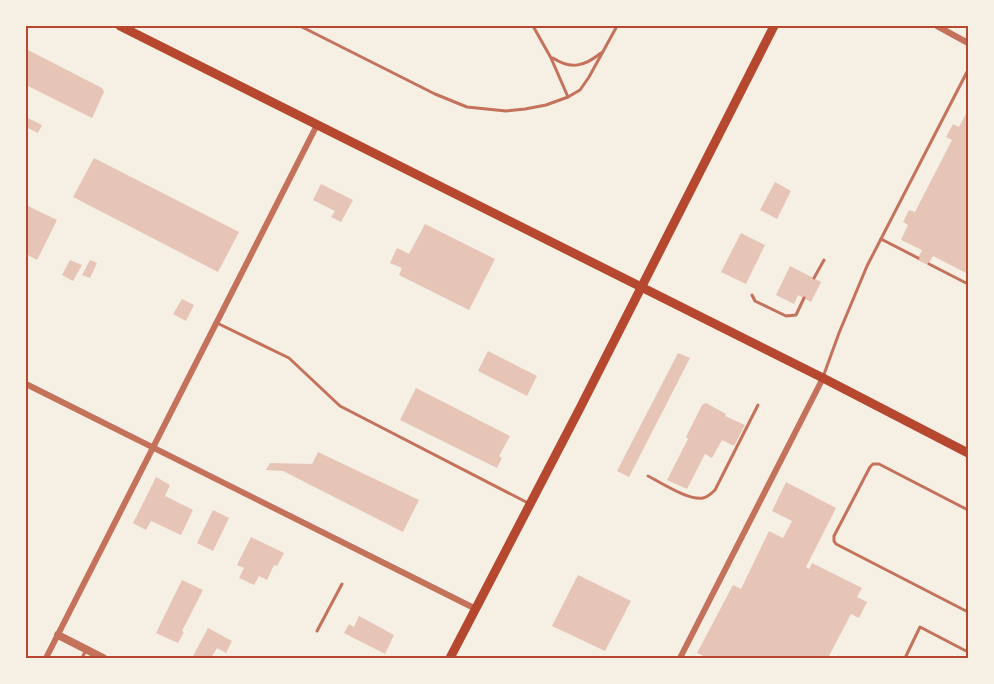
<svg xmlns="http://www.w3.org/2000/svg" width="994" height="684" font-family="'IBM Plex Serif',serif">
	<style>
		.building { fill: #e6c5b7 }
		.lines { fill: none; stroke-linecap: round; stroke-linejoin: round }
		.service { stroke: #c5725c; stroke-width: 3 }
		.minor { stroke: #c5725c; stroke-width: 6 }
		.tertiary { stroke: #c5725c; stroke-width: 8 }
		.secondary { stroke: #b5482f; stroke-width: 9 }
		.neatline { fill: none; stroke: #b5482f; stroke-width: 2 }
	</style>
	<rect width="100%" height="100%" fill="#f6efe4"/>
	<g class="building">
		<polygon points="26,49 102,88 104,92 92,118 26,85"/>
		<polygon points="968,110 968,274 933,256 928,265 917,260 922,250 901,240 908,225 903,222 909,210 915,212 952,140 946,137 953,124 959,127"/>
		<polygon points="26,117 42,125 38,133 26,127"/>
		<polygon points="94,158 239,232 218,272 73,197"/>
		<polygon points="775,182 791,191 777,219 760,210"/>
		<polygon points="321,184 353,200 341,222 331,217 335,211 313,200"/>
		<polygon points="26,205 57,220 37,260 26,254"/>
		<polygon points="425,224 495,259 469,310 399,275 402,268 390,263 397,248 409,254"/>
		<polygon points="741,233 765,245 746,284 721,272"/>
		<polygon points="70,260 82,265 73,281 62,275"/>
		<polygon points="90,260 97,263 90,278 82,275"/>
		<polygon points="790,266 821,282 811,302 798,295 794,304 776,295"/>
		<polygon points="182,299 194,305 186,321 173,314"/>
		<polygon points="488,351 537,376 527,396 478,371"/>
		<polygon points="678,353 690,358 629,477 617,471"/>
		<polygon points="416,388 510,436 499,456 502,458 497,468 400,420"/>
		<polygon points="706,403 726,414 725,416 745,425 734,446 722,440 712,458 705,454 687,489 667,480 688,439 686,437 702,405"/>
		<polygon points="318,452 419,500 403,532 283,471 266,470 270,463 312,464"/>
		<polygon points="156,477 170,485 165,496 193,510 181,535 151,521 146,530 133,523"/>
		<polygon points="786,482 836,508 806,567 809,569 812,563 862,588 857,597 867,602 859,618 851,614 828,658 708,658 697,653 733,585 741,589 769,531 783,538 792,521 772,511"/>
		<polygon points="213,510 229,518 213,551 197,543"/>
		<polygon points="251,537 284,553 277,566 274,565 267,580 259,576 254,585 239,578 244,568 237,565"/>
		<polygon points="578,575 631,601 605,651 552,626"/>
		<polygon points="182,580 203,590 182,631 184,632 178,643 156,633"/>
		<polygon points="359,616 394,635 385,654 344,633 349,624 354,627"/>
		<polygon points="208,628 232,641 226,653 217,648 211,658 192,658"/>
	</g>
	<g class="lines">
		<g class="service">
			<polyline points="300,26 435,94 467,107 506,111 525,109 546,105 568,97 580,90 589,77 617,26"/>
			<polyline points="533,26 551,58 568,97"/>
			<path d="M 553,58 C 571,70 585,66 601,53"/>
			<polyline points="881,239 918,258"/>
			<polyline points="929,264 968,284"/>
			<polyline points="814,278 824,260"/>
			<polyline points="752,295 755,301 786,316 796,315 804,298"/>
			<polyline points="217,323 289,358 340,406 528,503"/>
			<polyline points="823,377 839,333 867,266 968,70"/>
			<path d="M 648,476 C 660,482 689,501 703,498 C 708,497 711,494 715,490 L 758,405"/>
			<polyline points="968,510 879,464 873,464 870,467 834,536 834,541 836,544 968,612"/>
			<polyline points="317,631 342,584"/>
			<polyline points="82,658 86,650"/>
			<polyline points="905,658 920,627 968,652"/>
			<polyline points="967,658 968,657"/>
		</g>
		<g class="minor">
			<polyline points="937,26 968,43"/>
			<polyline points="26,384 476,609"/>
			<polyline points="46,658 317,125"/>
			<polyline points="680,658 823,378"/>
		</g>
		<polyline class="tertiary" points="58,635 103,658"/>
		<g class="secondary">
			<polyline points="120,26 823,378 968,453"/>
			<polyline points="450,658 579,410 774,26"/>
		</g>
	</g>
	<rect width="994" height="684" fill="none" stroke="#f6efe4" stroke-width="54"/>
	<rect x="27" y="27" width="940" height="630" class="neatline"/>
</svg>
